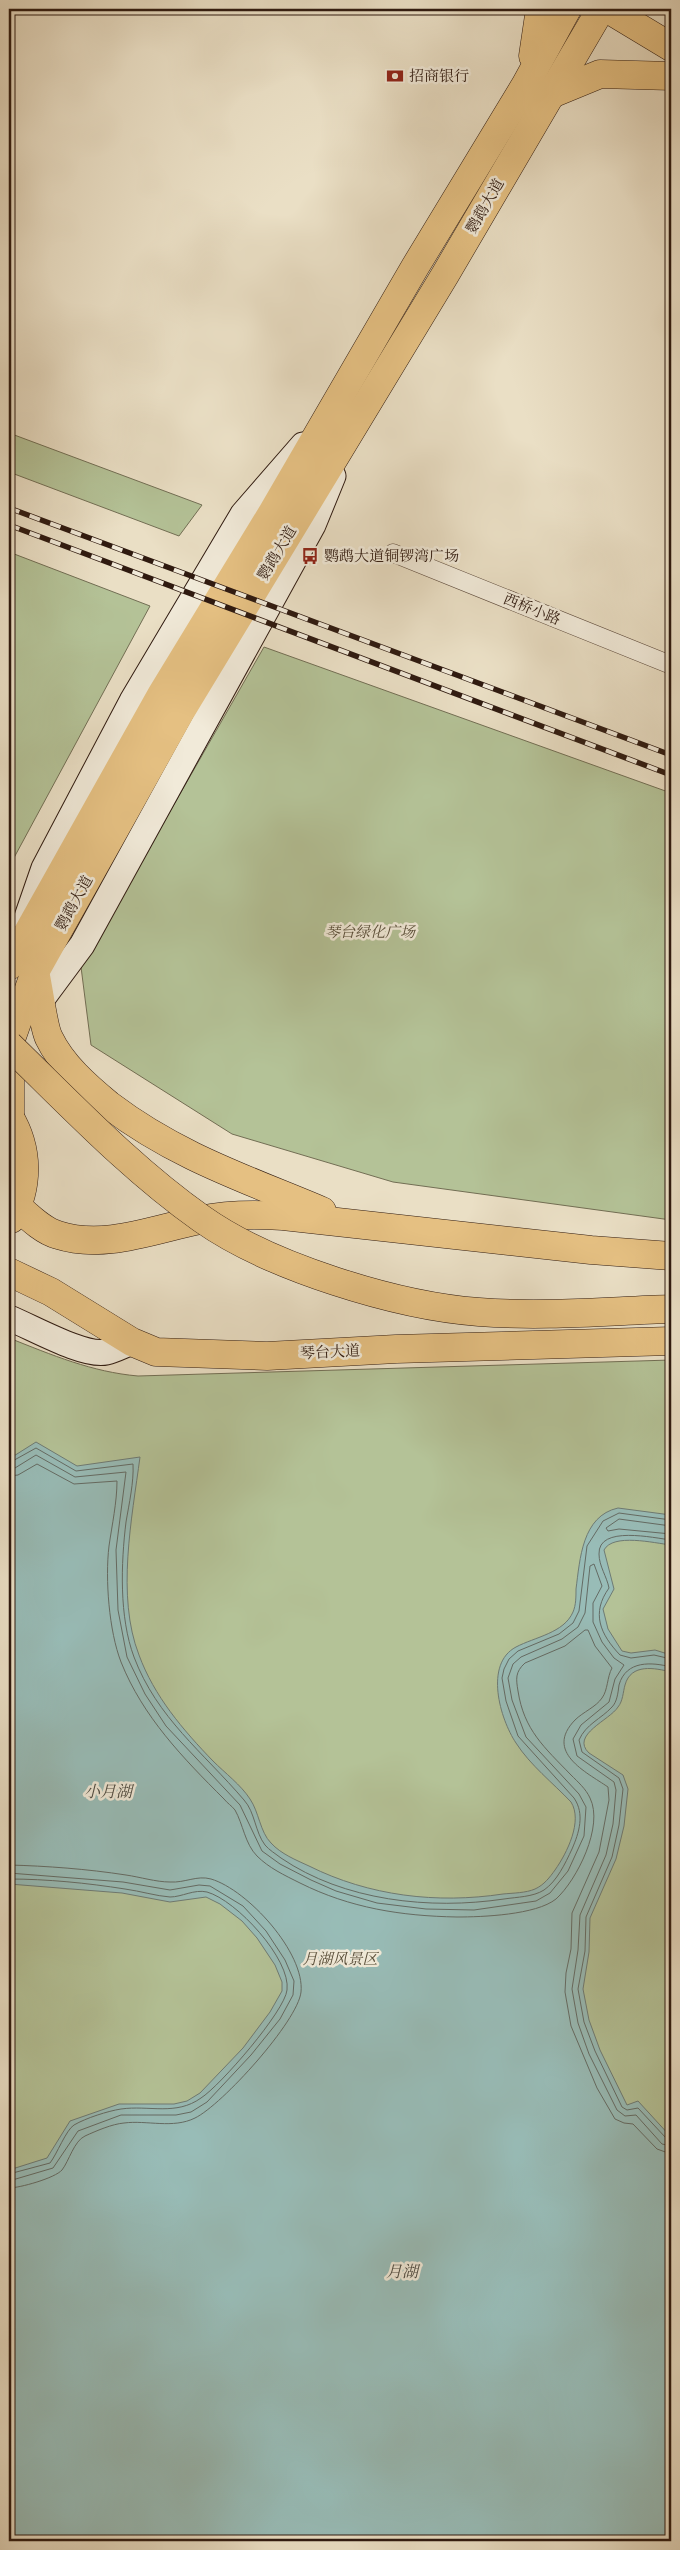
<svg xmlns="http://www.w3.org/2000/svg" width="680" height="2550" font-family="Alegreya,'Noto Serif SC',serif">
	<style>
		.green { fill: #b4c297; stroke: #726e54 }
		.water { fill: #98bcb7; stroke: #6e7b74 }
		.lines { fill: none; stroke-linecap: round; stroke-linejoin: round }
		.shore { stroke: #646b64; stroke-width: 1 }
		.minor-casing { stroke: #5e4b3d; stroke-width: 19 }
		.secondary-casing { stroke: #2f1a10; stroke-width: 27 }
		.primary-casing { stroke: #2f1a10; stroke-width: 29 }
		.trunk-casing { stroke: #2f1a10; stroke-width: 29 }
		.minor { stroke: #f1ead9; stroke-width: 18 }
		.secondary { stroke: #f1ead9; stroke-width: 25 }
		.primary { stroke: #e5c082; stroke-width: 28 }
		.trunk { stroke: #e5c082; stroke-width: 28 }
		.rail-casing { stroke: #2f1a10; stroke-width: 5.5 }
		.rail { stroke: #f1ead9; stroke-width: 4; stroke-dasharray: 11; stroke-linecap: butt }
		.trunk-bridge-casing { stroke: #2f1a10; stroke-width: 29; stroke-linecap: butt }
		.trunk-bridge { stroke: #e5c082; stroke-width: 28 }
		.labels { text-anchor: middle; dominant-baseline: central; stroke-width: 5; stroke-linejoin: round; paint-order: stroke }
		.poi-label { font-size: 15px; fill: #2f1a10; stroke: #f1ead9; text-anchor: start }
		.street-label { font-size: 15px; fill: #2f1a10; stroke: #f1ead9 }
		.park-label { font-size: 15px; font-style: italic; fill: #574c38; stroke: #f1ead9 }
		.water-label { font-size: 16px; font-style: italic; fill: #4e4b42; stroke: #f1ead9 }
	</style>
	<rect width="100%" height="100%" fill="#eadfc5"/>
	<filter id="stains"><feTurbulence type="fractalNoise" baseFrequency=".004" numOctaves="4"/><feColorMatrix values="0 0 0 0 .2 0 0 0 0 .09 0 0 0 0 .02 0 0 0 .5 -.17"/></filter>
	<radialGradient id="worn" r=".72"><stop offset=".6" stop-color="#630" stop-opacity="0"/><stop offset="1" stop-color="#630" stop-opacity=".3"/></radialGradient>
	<g class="green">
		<polygon points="9,433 202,505 179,536 9,472"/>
		<polygon points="9,552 150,606 9,867"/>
		<polygon points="264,647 671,793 671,1220 393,1182 232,1134 91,1045 81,967"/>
		<path d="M 9,1338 C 52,1355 92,1372 138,1376 L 671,1360 L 671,2541 L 9,2541 Z"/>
	</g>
	<path class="water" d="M 36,1442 L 77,1466 L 140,1457 C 132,1518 116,1596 139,1655 C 154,1696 183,1730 213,1761 C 225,1773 241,1785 250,1799 C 259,1812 260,1832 271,1843 C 281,1854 296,1860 309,1866 C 369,1896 437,1904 503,1894 C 513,1893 526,1893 535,1889 C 544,1885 550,1877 555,1870 C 567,1853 583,1821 571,1802 C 553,1783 530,1765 516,1743 C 500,1719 484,1664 516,1647 C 535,1637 564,1633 573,1612 C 576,1605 576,1597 576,1589 C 580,1559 582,1516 618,1508 L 671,1515 L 671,1545 C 654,1543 613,1533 604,1550 L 614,1589 L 603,1609 L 608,1629 L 622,1651 L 631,1653 L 655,1650 L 671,1655 L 671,1672 C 655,1668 631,1663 625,1685 C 623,1692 623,1701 618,1707 C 610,1720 570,1735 589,1753 L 623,1775 L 628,1789 L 624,1826 L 616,1859 L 590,1918 L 589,1952 L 583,1989 L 589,2020 L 600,2050 L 627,2105 L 638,2101 L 671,2137 L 671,2541 L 9,2541 L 9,2170 L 47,2158 L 70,2121 L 119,2104 L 174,2104 L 187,2101 L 200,2093 L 243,2048 L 270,2012 L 282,1991 L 282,1982 L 275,1965 L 257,1938 L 242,1921 L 220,1904 L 206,1897 L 170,1902 L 122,1893 L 9,1884 L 9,1459 Z"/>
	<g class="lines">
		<g class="shore">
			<path d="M 9,1463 L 36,1448 L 76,1471 L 133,1464 C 134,1482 129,1504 126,1522 C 121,1563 119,1617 134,1657 C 157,1718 203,1752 244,1800 C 255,1812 255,1832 265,1845 C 269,1850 276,1854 281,1858 C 344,1901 430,1910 504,1899 C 517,1897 533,1897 544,1890 C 557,1881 565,1864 572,1849 C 579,1833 585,1814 574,1798 L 518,1736 L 506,1701 L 502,1678 L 504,1669 L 509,1659 L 518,1651 L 559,1634 L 573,1623 L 579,1611 L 587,1546 L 603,1521 L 619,1513 L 671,1520"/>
			<polyline points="9,1469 15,1468 36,1455 75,1477 126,1472 116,1550 118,1610 127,1657 145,1694 166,1726 240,1805 262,1851 280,1864 311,1880 336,1891 377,1903 426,1909 474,1910 536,1901 550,1893 568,1871 584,1836 586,1807 579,1794 526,1737 512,1700 508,1678 513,1664 521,1657 562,1639 578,1627 585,1613 590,1566 594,1564 602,1586 593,1603 593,1622 602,1642 614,1658 624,1665 615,1679 609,1702 581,1725 573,1739 577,1756 614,1782 616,1790 613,1824 606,1855 580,1915 578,1950 572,1989 578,2023 589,2054 617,2110 625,2116 636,2115 662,2144 671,2146"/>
			<path d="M 9,1476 L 18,1475 L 37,1464 L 74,1484 L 117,1481 C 117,1502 112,1525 109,1546 C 105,1579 109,1631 121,1662 C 143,1717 183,1758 224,1799 C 227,1803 232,1806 235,1810 C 243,1824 245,1844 257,1856 C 269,1868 284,1875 300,1883 C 350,1908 401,1916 457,1917 C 482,1917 536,1915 556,1899 C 577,1880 604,1826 590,1798 C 586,1789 578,1782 571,1775 C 544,1747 524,1730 518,1691 C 516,1679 515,1672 525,1663 L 565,1646 L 585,1630 L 588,1630 L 595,1646 L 612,1668 C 607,1677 608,1690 602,1698 C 596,1707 583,1712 575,1720 C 544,1752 586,1772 608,1787 L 609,1800 L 599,1852 L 572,1913 L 571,1949 L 566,1973 L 565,1992 L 571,2026 L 597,2088 L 615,2119 L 624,2123 L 633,2124 L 657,2149 L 671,2154"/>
			<polyline points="671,1526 619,1519 606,1528 608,1531 619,1529 671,1534"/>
			<path d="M 671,1540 C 654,1538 598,1525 599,1554 C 599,1566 607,1577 609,1588 C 591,1613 600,1634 620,1655 L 631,1658 L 654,1655 L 671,1659"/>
			<path d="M 671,1667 C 652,1662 626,1660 619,1685 C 618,1693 617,1702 612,1707 C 601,1719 586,1724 579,1740 L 582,1752 L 619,1778 L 623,1789 L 619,1825 L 612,1857 L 586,1917 L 585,1951 L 578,1989 L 584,2022 L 595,2051 L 622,2107 L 627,2110 L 638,2108 L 666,2138 L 671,2140"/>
			<path d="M 9,1865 C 47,1866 87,1869 126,1875 C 140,1877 156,1882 170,1882 C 185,1883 197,1875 211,1879 C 248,1890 305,1953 301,1992 C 298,2021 222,2105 195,2118 C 173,2129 147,2120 124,2123 C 112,2124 96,2131 85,2136 C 74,2141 69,2161 62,2170 C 55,2178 20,2188 9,2188"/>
			<polyline points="9,1873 123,1882 170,1890 199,1885 210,1886 243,1906 266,1931 285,1960 294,1981 293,1995 280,2019 251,2055 207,2102 191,2112 176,2115 121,2115 78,2131 53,2168 9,2181"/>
			<path d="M 9,1879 C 47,1879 87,1883 125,1889 C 140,1891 156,1896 170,1897 C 182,1897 194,1889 207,1892 C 236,1900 291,1959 287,1990 C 285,2011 220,2086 201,2098 C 176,2116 149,2105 121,2109 C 108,2111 86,2118 74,2125 C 66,2130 57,2154 50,2163 L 9,2174"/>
		</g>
		<g class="minor-casing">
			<polyline id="minor" points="393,553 671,665"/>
		</g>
		<g class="secondary-casing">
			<g id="secondary">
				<polyline points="26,920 44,868 132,701 243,514 303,445"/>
				<polyline points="42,999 82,945 313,525 333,476"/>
				<path d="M 9,1318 C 32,1327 84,1357 106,1352 C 115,1350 124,1345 132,1342"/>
			</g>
		</g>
		<g class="primary-casing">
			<g id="primary">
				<polyline points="608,9 671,47"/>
				<polyline points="533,56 540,9"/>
				<polyline points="549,95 600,74 671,76"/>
				<polyline points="9,966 161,695 272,513 415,267 526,84 567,9"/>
				<polyline points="10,1117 10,1042 35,972 181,711 445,275 601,9"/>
			</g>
		</g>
		<g class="trunk-casing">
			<g id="trunk">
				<path d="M 35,972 C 39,987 43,1027 49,1038 C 62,1065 86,1086 109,1105 C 176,1156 246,1179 322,1211"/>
				<path d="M 9,1116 C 29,1149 29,1186 11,1219"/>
				<path d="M 19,1204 L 18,1207 C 29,1217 43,1231 58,1235 C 105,1250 154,1229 200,1220 C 228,1214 254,1214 283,1216 L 591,1250 L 671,1256"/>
				<polyline points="9,1272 51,1292 132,1342 156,1352 267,1356 396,1349 671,1341"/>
			</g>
		</g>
		<use href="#minor" class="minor"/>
		<use href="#secondary" class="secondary"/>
		<use href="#primary" class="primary"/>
		<use href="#trunk" class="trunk"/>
		<g class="rail-casing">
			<g id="rail">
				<polyline points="9,508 671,755"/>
				<polyline points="9,525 671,775"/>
			</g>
		</g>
		<use href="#rail" class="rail"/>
		<g class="trunk-bridge-casing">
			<path id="trunk-bridge" d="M 9,1045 C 71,1105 131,1169 202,1219 C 270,1267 397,1306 479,1312 C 543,1317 607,1311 671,1309"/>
		</g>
		<use href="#trunk-bridge" class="trunk-bridge"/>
	</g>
	<defs>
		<g id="bank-bare" transform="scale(1.35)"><path d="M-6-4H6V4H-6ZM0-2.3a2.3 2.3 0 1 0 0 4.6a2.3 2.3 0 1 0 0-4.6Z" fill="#8f2418" stroke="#f1ead9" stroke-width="2.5" paint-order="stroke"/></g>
		<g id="bus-bare" transform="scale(1.35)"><path d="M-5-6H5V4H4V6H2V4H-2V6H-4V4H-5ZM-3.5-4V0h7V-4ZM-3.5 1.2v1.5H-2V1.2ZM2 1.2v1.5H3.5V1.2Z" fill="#8f2418" stroke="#f1ead9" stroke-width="2.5" paint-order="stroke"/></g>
	</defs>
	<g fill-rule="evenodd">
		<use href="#bank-bare" x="395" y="76"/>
		<use href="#bus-bare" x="310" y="556"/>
	</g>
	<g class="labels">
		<g class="poi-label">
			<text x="409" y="76">招商银行</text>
			<text x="324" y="556">鹦鹉大道铜锣湾广场</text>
		</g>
		<g class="street-label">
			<text transform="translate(485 206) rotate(-60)">鹦鹉大道</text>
			<text transform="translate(277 553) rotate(-59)">鹦鹉大道</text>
			<text transform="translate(532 609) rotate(22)">西桥小路</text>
			<text transform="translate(74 903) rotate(-61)">鹦鹉大道</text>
			<text transform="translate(330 1352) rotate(-3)">琴台大道</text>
		</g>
		<g class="park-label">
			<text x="370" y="932">琴台绿化广场</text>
			<text x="340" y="1959">月湖风景区</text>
		</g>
		<g class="water-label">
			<text x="108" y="1792">小月湖</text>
			<text x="402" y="2272">月湖</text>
		</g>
	</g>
	<rect width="680" height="2550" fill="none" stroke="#eadfc5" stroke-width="30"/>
	<rect x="10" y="10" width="660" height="2530" fill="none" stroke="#2f1a10" stroke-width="2.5"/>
	<rect x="15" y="15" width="650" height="2520" fill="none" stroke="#2f1a10"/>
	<rect width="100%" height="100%" filter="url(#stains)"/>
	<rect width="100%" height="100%" fill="url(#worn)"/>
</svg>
